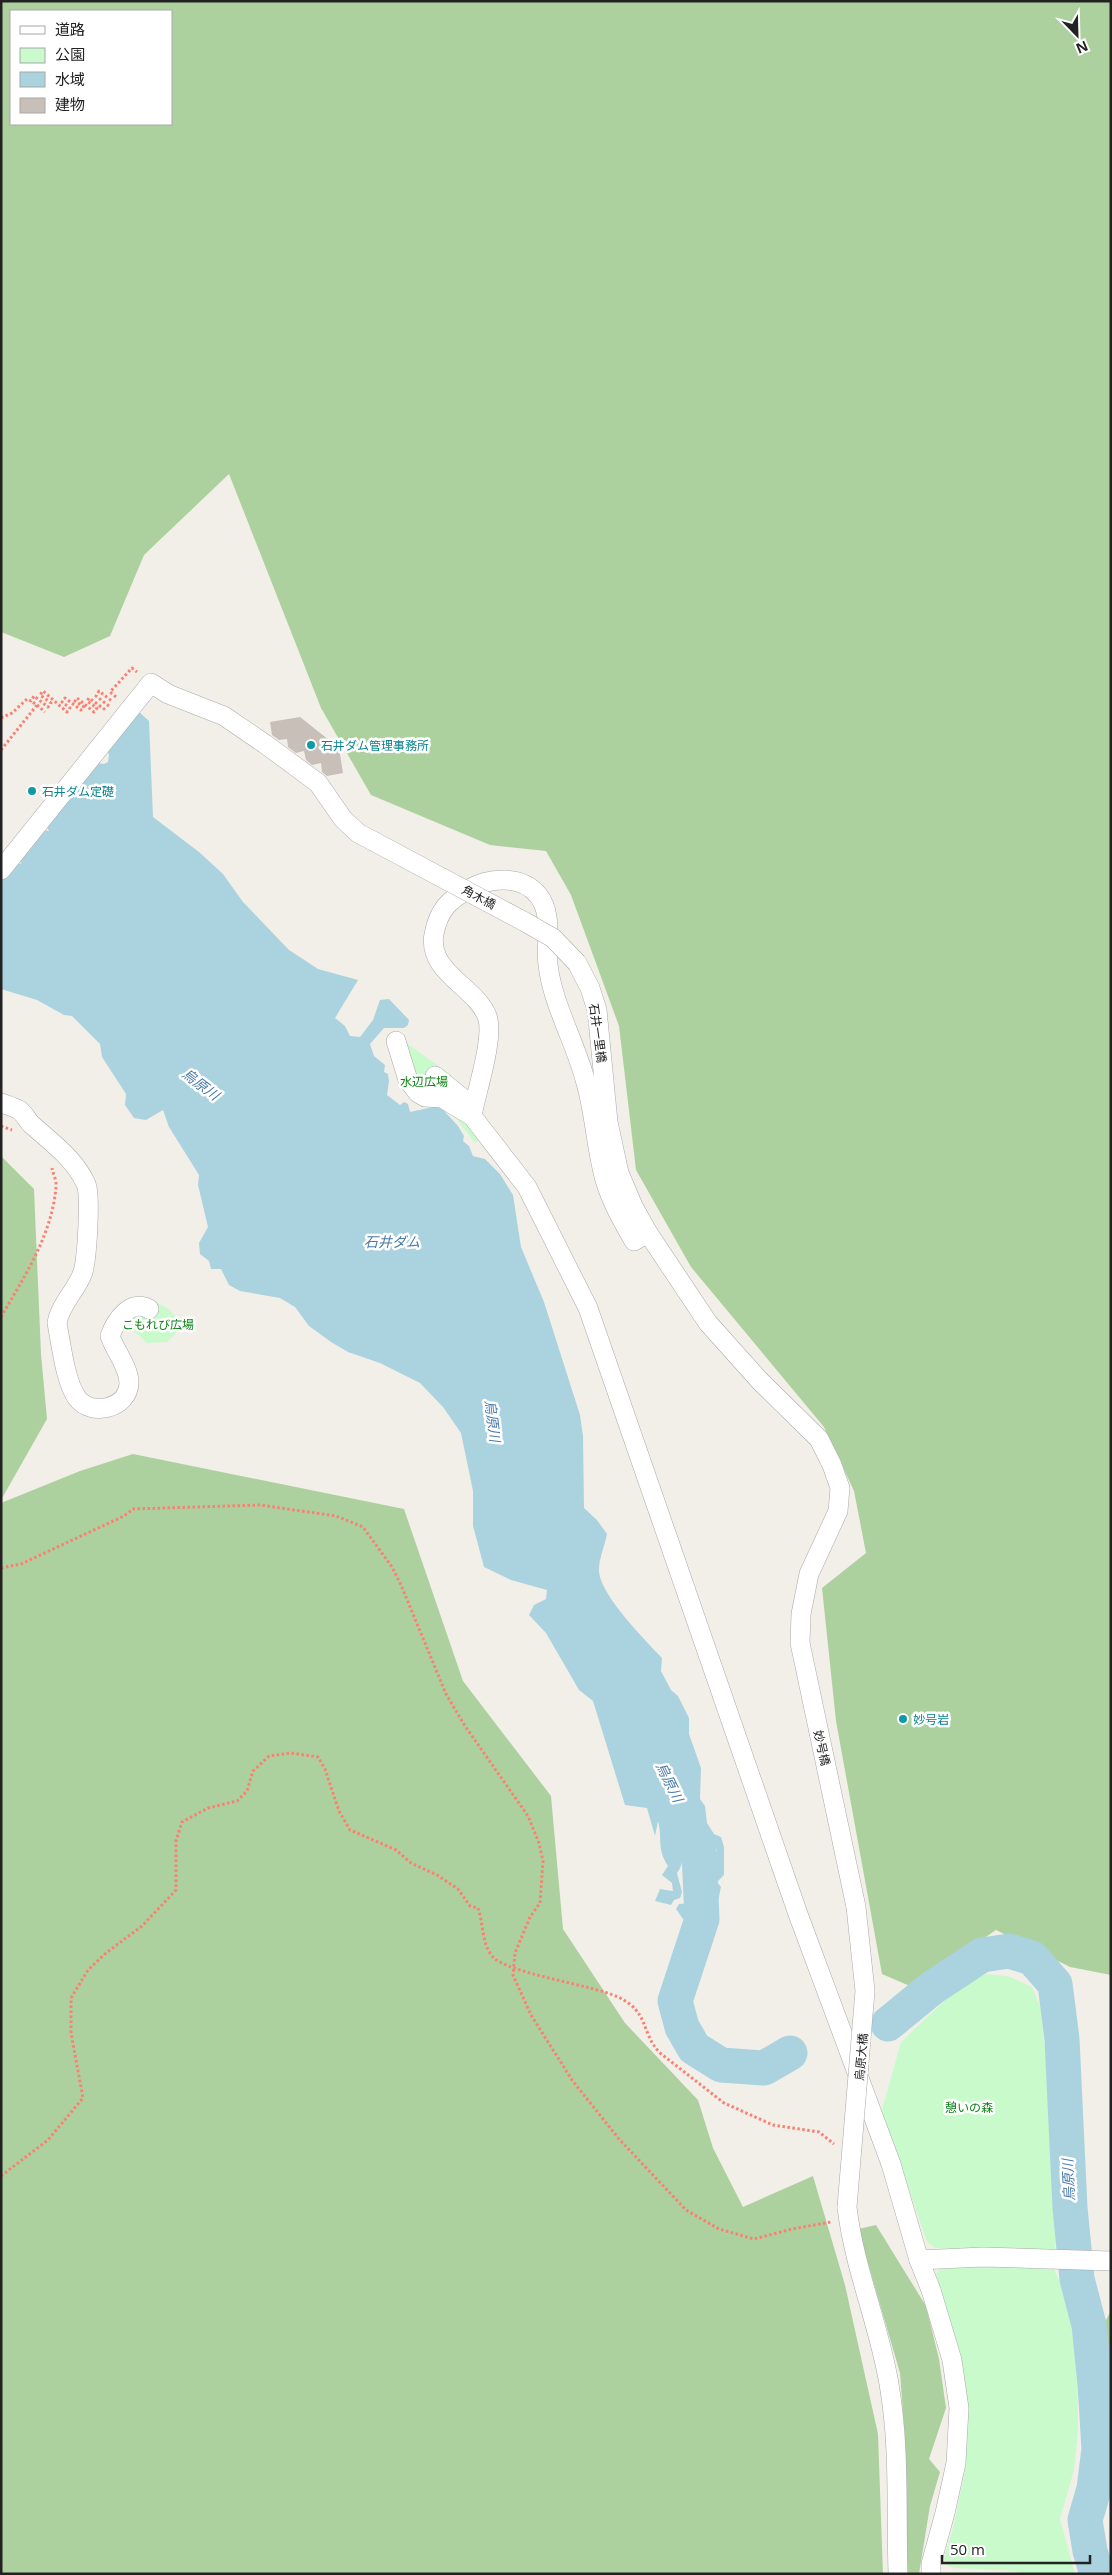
<svg xmlns="http://www.w3.org/2000/svg" width="1112" height="2575" font-family="'Open Sans','Noto Sans JP',sans-serif">
	<style>
		.forest { fill: #add19e; fill-rule: evenodd }
		.park { fill: #c8facc }
		.water { fill: #aad3df }
		.lines { fill: none; stroke-linecap: round; stroke-linejoin: round }
		.river { stroke: #aad3df; stroke-width: 35 }
		.building { fill: #c7bfb8 }
		.minor-casing { stroke: #a9a9a9; stroke-width: 20 }
		.path { stroke: #fa8072; stroke-width: 3; stroke-dasharray: 2.5 2.5; stroke-linecap: butt }
		.minor { stroke: #fff; stroke-width: 19 }
		.minor-bridge-casing { stroke: #a9a9a9; stroke-width: 20; stroke-linecap: butt }
		.minor-bridge { stroke: #fff; stroke-width: 19 }
		.culture-dot { fill: #0f9aa8; stroke: #fff; stroke-width: 2 }
		.labels { text-anchor: middle; dominant-baseline: central; stroke-width: 5; stroke-linejoin: round; paint-order: stroke }
		.culture-label { font-size: 12px; fill: #0d838f; stroke: #fff; text-anchor: start }
		.street-label { font-size: 12px; fill: #222; stroke: #fff }
		.park-label { font-size: 12px; fill: #0c8416; stroke: #fff }
		.water-label { font-size: 14px; font-style: italic; fill: #4a7aab; stroke: #fff }
	</style>
	<rect width="100%" height="100%" fill="#f2efe9"/>
	<g class="forest">
		<path d="M 1,1 L 1111,1 L 1111,1975 L 1070,1967 L 996,1930 L 912,1987 L 882,1974 L 836,1721 L 822,1588 L 866,1553 L 854,1491 L 824,1427 L 691,1267 L 636,1170 L 619,1026 L 571,895 L 546,851 L 490,845 L 371,795 L 321,708 L 229,474 L 144,555 L 110,636 L 64,657 L 1,632 ZM 11,11 L 171,11 L 171,124 L 11,124 Z"/>
		<polygon points="1,1156 34,1189 41,1354 47,1419 1,1500"/>
		<polygon points="133,1454 404,1509 463,1681 551,1796 563,1929 625,2023 698,2100 713,2148 743,2207 813,2176 845,2285 878,2434 883,2574 1,2574 1,1503 80,1471"/>
		<polygon points="876,2225 926,2306 939,2359 946,2408 929,2459 940,2472 930,2506 919,2574 903,2574 905,2440 900,2373 858,2229"/>
		<polygon points="1111,2311 1111,2491 1098,2334"/>
	</g>
	<g class="park">
		<polygon points="401,1039 451,1075 457,1090 482,1102 483,1117 492,1129 475,1143 445,1104 414,1102 407,1095 391,1047"/>
		<polygon points="153,1301 167,1308 178,1319 178,1331 167,1342 147,1343 131,1328 131,1318"/>
		<polygon points="986,1974 1008,1976 1032,1987 1040,2006 1055,2130 1056,2228 1054,2270 1065,2292 1077,2337 1078,2431 1074,2470 1060,2519 1075,2574 1022,2574 1015,2571 955,2568 946,2565 944,2558 953,2528 965,2472 967,2417 961,2356 936,2274 941,2267 991,2251 935,2248 927,2242 882,2110 901,2042 957,1989"/>
	</g>
	<path class="water" d="M 138,711 L 149,721 L 153,817 L 199,852 L 223,874 L 243,902 L 289,950 L 318,969 L 358,980 L 335,1018 L 345,1026 L 350,1036 L 360,1037 L 373,1020 L 380,1000 L 389,999 L 409,1020 L 408,1025 L 404,1028 L 384,1028 L 370,1044 L 374,1056 L 385,1065 L 384,1072 L 388,1074 L 389,1081 L 387,1095 L 400,1105 L 404,1102 L 408,1104 L 410,1112 L 433,1107 L 436,1102 L 458,1126 L 464,1136 L 463,1141 L 469,1146 L 473,1156 L 485,1159 L 500,1174 L 513,1195 L 521,1247 L 544,1302 L 580,1415 L 583,1436 L 584,1508 L 597,1520 L 607,1534 C 605,1545 598,1561 599,1572 C 602,1597 645,1640 662,1658 L 661,1671 L 671,1690 L 678,1696 L 689,1718 L 689,1734 L 701,1768 L 700,1799 L 705,1806 L 707,1823 L 714,1834 L 721,1837 L 724,1847 L 724,1875 L 717,1882 L 721,1887 L 718,1901 L 712,1906 L 715,1910 L 713,1913 L 710,1910 L 707,1913 L 708,1918 L 697,1910 L 695,1919 L 691,1922 L 683,1919 L 676,1909 L 679,1904 L 692,1903 L 686,1895 L 690,1890 L 695,1891 L 705,1902 L 704,1894 L 713,1883 L 709,1871 L 717,1850 L 714,1847 C 709,1857 704,1876 698,1883 L 686,1853 L 702,1838 L 683,1830 C 680,1845 687,1860 677,1873 L 682,1892 L 680,1898 L 674,1900 L 671,1905 L 655,1901 L 660,1889 L 673,1891 L 672,1883 L 662,1875 L 668,1866 C 656,1847 663,1840 658,1821 L 655,1836 L 647,1808 L 625,1805 L 593,1701 L 579,1690 L 546,1633 L 529,1615 L 534,1605 L 546,1599 L 547,1590 L 511,1580 L 484,1567 L 473,1526 L 473,1491 L 461,1433 L 443,1407 L 420,1383 L 380,1363 L 348,1352 L 331,1342 L 309,1326 L 295,1307 L 280,1298 L 240,1291 L 229,1285 L 221,1269 L 211,1269 L 209,1261 L 200,1254 L 199,1243 L 208,1227 L 198,1185 L 199,1175 L 169,1127 L 163,1110 L 146,1120 L 134,1118 L 125,1105 L 126,1094 L 102,1057 L 100,1044 L 72,1016 L 64,1015 L 37,1000 L 1,989 L 1,882 L 16,863 L 21,864 L 20,859 L 43,830 L 49,831 L 46,825 L 70,796 L 75,797 L 73,792 L 96,763 L 104,764 L 108,762 L 109,755 L 107,751 Z"/>
	<g class="lines">
		<g class="river">
			<polyline points="673,1790 682,1807 699,1853 702,1919 675,2001 682,2027 694,2048 721,2065 764,2068 790,2053"/>
			<polyline points="888,2024 932,1988 982,1955 1009,1951 1032,1958 1055,1984 1062,2039 1070,2208 1077,2279 1089,2325 1095,2384 1099,2449 1094,2489 1085,2520 1090,2551 1097,2574"/>
		</g>
	</g>
	<polygon class="building" points="300,717 339,748 343,773 327,776 322,772 321,763 312,765 306,760 304,751 296,753 288,747 287,739 279,740 272,735 270,722"/>
	<g class="lines">
		<g class="minor-casing">
			<g id="minor">
				<polyline points="1,870 151,683 168,694 224,716 265,744 318,783 343,819 358,833 373,841"/>
				<polyline points="577,963 590,988 597,1010 608,1122 619,1173 633,1206 648,1233 708,1323 760,1381 819,1439 832,1465 840,1488 838,1511 809,1574 801,1614 800,1643 856,1907"/>
				<polyline points="396,1041 408,1080 418,1093 425,1097 442,1098 472,1116"/>
				<polyline points="435,1076 466,1101"/>
				<path d="M 1,1103 C 7,1105 14,1107 19,1110 C 24,1113 27,1120 31,1124 C 51,1142 75,1159 86,1184 C 91,1195 87,1258 83,1272 C 77,1290 60,1304 57,1323 C 61,1343 65,1381 77,1398 C 91,1417 128,1409 129,1383 C 129,1367 115,1351 110,1336 C 115,1322 130,1298 149,1309"/>
				<path d="M 648,1233 L 634,1241 C 623,1222 611,1201 605,1180 C 596,1148 595,1115 586,1083 C 576,1043 553,1006 548,965 C 545,942 554,915 538,895 C 522,875 490,877 469,889 C 449,900 439,909 434,934 C 427,972 475,986 487,1016 C 495,1037 476,1092 472,1116 L 527,1187 L 588,1308 L 798,1914 L 891,2164 L 919,2260 L 931,2290 L 952,2360 L 959,2408 L 956,2463 L 945,2513 L 931,2564 L 931,2574"/>
				<path d="M 847,2207 C 854,2268 879,2324 889,2384 C 900,2447 896,2510 898,2574"/>
				<polyline points="919,2260 983,2257 1111,2261"/>
			</g>
		</g>
		<g class="path">
			<polyline points="116,697 110,692 132,668 137,672"/>
			<polyline points="37,705 45,712"/>
			<polyline points="109,706 96,696 99,691 113,702"/>
			<polyline points="1,718 12,713 27,699 31,701 34,696 48,707 51,703 40,695 43,691 67,712 70,708 62,702 65,698 81,710 84,707 75,701 77,698 94,712 97,708 87,701 89,698 107,711"/>
			<polyline points="1,750 37,705 31,701"/>
			<polyline points="1,1126 12,1130"/>
			<path d="M 1,1317 C 24,1277 52,1235 56,1187 C 57,1181 53,1174 52,1168"/>
			<polyline points="1,1568 21,1564 124,1516 133,1509 260,1505 336,1516 363,1527 392,1567 401,1585 446,1694 465,1726 528,1816 539,1843 543,1861 540,1903 530,1917 515,1953 513,1975 531,2015 572,2080 619,2139 686,2210 719,2229 754,2239 792,2229 831,2222"/>
			<path d="M 1,2176 L 48,2140 L 83,2098 L 71,2033 L 71,1998 L 88,1970 L 106,1953 L 142,1926 L 176,1890 L 176,1841 L 182,1822 L 208,1808 L 237,1801 L 247,1791 L 253,1771 L 269,1756 L 291,1753 L 318,1757 L 325,1769 L 339,1811 L 350,1830 L 396,1850 L 411,1863 L 437,1875 L 458,1889 L 470,1906 L 478,1908 C 483,1922 482,1944 492,1956 C 505,1973 593,1985 618,1997 C 650,2012 640,2032 660,2053 L 724,2103 L 773,2125 L 819,2132 L 834,2144"/>
		</g>
		<use href="#minor" class="minor"/>
		<g class="minor-bridge-casing">
			<g id="minor-bridge">
				<polyline points="373,841 525,922 553,938 577,963"/>
				<polyline points="847,2207 865,1991 856,1907"/>
			</g>
		</g>
		<use href="#minor-bridge" class="minor-bridge"/>
	</g>
	<g class="culture-dot">
		<circle cx="311" cy="745" r="5"/>
		<circle cx="32" cy="791" r="5"/>
		<circle cx="903" cy="1719" r="5"/>
	</g>
	<g class="labels">
		<g class="culture-label">
			<text x="321" y="745">石井ダム管理事務所</text>
			<text x="42" y="791">石井ダム定礎</text>
			<text x="913" y="1719">妙号岩</text>
		</g>
		<g class="street-label">
			<text transform="translate(479 897) rotate(28)">角木橋</text>
			<text transform="translate(598 1033) rotate(82)">石井一里橋</text>
			<text transform="translate(822 1748) rotate(77)">妙号橋</text>
			<text transform="translate(861 2057) rotate(-85)">烏原大橋</text>
		</g>
		<g class="park-label">
			<text x="424" y="1081">水辺広場</text>
			<text x="158" y="1324">こもれび広場</text>
			<text x="969" y="2107">憩いの森</text>
		</g>
		<g class="water-label">
			<text transform="translate(201 1084) rotate(37)">烏原川</text>
			<text x="392" y="1241">石井ダム</text>
			<text transform="translate(493 1421) rotate(83)">烏原川</text>
			<text transform="translate(670 1782) rotate(64)">烏原川</text>
			<text transform="translate(1068 2180) rotate(-93)">烏原川</text>
		</g>
	</g>
	<rect width="1112" height="2575" fill="none" stroke="#222222" stroke-width="5"/>
	<rect x="10" y="10" width="162" height="115" fill="#ffffff" stroke="#a7a7a7"/>
	<rect x="20" y="26" width="25" height="8" fill="#ffffff" stroke="#a7a7a7"/>
	<text x="55" y="35" font-size="15" fill="#222222">道路</text>
	<rect x="20" y="48" width="25" height="15" fill="#c8facc" stroke="#a7a7a7"/>
	<text x="55" y="60" font-size="15" fill="#222222">公園</text>
	<rect x="20" y="72" width="25" height="15" fill="#aad3df" stroke="#a7a7a7"/>
	<text x="55" y="85" font-size="15" fill="#222222">水域</text>
	<rect x="20" y="98" width="25" height="15" fill="#c7bfb8" stroke="#a7a7a7"/>
	<text x="55" y="110" font-size="15" fill="#222222">建物</text>
	<g transform="translate(1077 35) rotate(157)" stroke="#ffffff" stroke-width="4" paint-order="stroke">
	<path d="M0-4L9 19L0 12L-9 19Z" fill="#222222"/>
	<text y="-8" font-size="14" font-weight="bold" text-anchor="middle" fill="#222222">N</text>
	</g>
	<path d="M942 2555v8h148v-8" fill="none" stroke="#222222" stroke-width="2.5"/>
	<text x="950" y="2555" font-size="15" fill="#222222" stroke="#ffffff" stroke-width="4" paint-order="stroke">50 m</text>
</svg>
